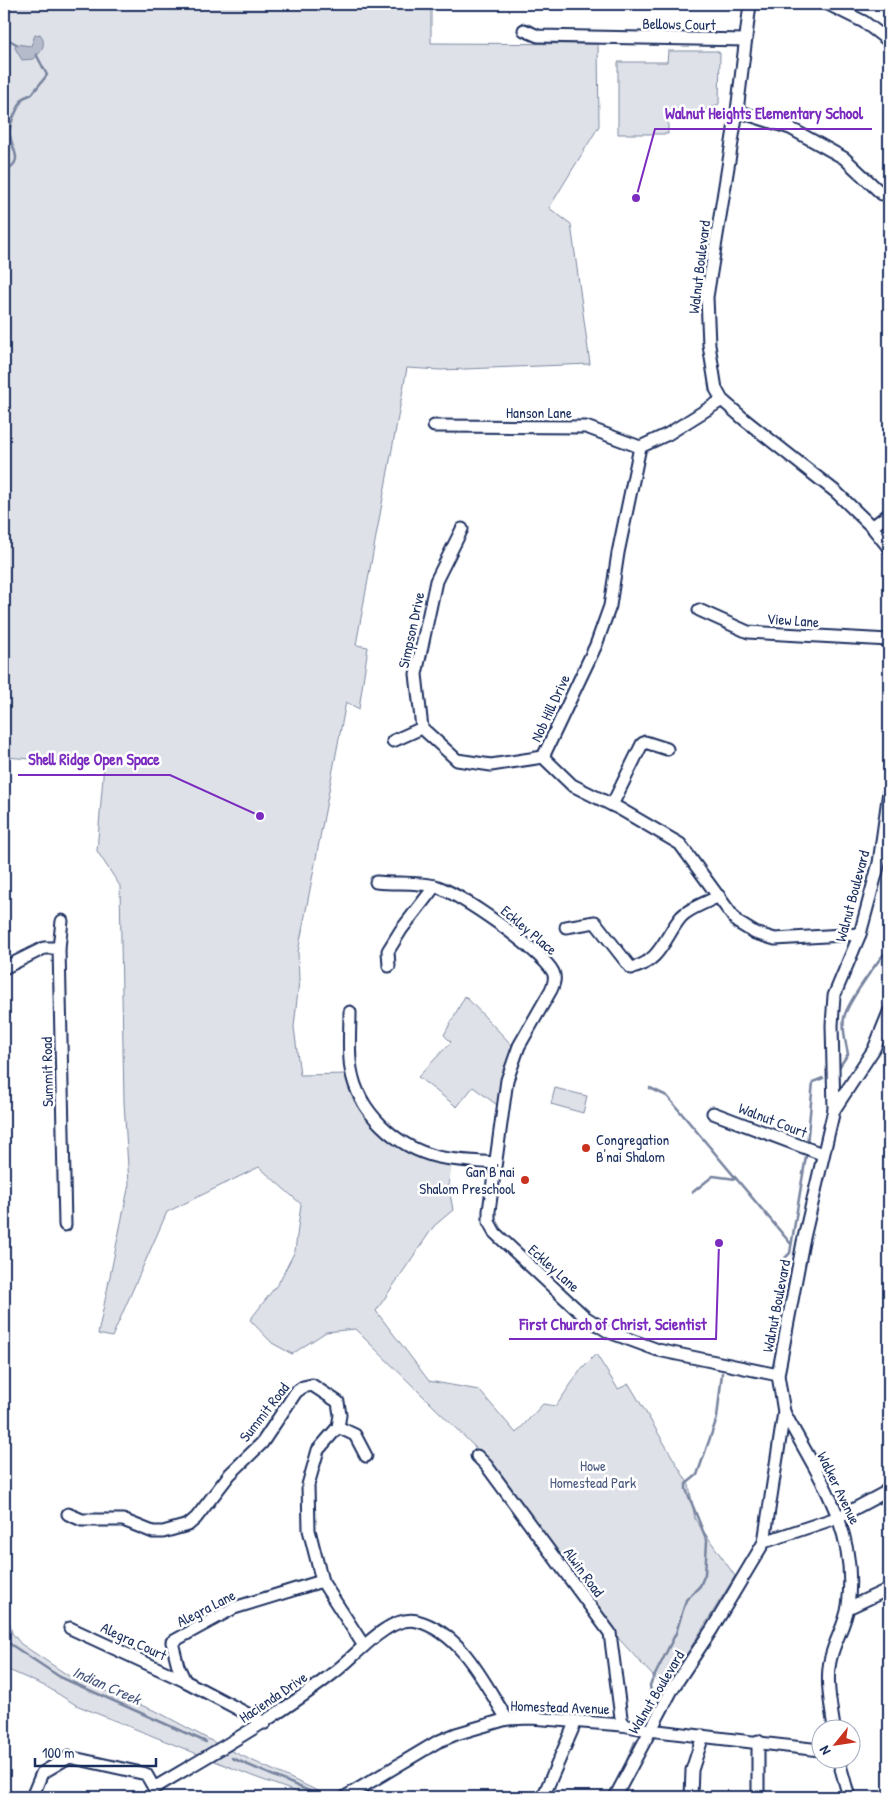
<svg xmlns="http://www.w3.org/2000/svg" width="893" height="1801" font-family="'Patrick Hand',sans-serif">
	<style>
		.green { fill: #dee1e7; stroke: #7c88a2 }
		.water { fill: #b5bbca; stroke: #77839f }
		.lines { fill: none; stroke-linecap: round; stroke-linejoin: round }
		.stream { stroke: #77839f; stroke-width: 2.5 }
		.minor-casing { stroke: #1b2f5e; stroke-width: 15 }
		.minor { stroke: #fff; stroke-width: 11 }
		.poi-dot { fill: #c8321e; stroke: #fff; stroke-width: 2 }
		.labels { text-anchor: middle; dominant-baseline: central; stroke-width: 5; stroke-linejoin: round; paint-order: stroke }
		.street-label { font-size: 15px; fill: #1b2f5e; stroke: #fff }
		.poi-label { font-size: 15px; fill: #1b2f5e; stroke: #fff; text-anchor: start }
		.park-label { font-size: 15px; fill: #4c5c80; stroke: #fff }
		.water-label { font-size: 16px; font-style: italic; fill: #49597e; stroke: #fff }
		.leader { fill: none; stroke: #7b2cbf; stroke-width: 2 }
		.callout-dot { fill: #7b2cbf; stroke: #fff; stroke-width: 2 }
		.callout-label { font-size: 16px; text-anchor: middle; font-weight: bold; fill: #7b2cbf; stroke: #fff; stroke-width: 5; stroke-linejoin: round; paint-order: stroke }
	</style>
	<rect width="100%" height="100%" fill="#fff"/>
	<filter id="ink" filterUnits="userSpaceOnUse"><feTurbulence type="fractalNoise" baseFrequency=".02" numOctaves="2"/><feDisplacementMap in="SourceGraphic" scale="10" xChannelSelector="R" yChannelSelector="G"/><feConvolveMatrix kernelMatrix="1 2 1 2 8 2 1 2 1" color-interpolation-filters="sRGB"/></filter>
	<g filter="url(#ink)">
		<g class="green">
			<path d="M 4,4 L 431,4 L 431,43 L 598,44 L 599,126 L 549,208 L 571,224 L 590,364 L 440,370 L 407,368 L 356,645 L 368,647 L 359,709 L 346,702 L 298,952 L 299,981 L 294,1027 L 300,1075 L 347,1074 C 367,1130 393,1151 450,1165 L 449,1188 L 453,1210 L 434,1226 L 376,1311 L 429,1381 L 479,1390 L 516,1433 L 543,1404 L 556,1406 L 582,1368 L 596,1354 L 618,1389 L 629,1384 L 689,1485 L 695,1519 L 735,1576 L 665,1689 L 619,1639 L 490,1462 L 355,1329 L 326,1332 L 292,1354 L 272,1343 L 250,1320 L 279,1282 L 295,1251 L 301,1204 L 259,1167 L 167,1212 L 112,1337 L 98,1334 L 129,1184 L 124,1102 L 120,886 L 97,851 L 104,764 L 4,757 Z"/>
			<polygon points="668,51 716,51 720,53 719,104 702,111 668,110 668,134 618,134 618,62 667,62"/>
			<polygon points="465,996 512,1045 497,1105 473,1087 457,1107 418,1077 451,1042 444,1035"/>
			<polygon points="555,1088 587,1096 583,1113 551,1104"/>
			<polygon points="4,1600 12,1633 21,1644 69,1676 158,1712 223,1747 331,1797 310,1797 252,1776 76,1705 47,1687 4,1668"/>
		</g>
		<path class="water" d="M 40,34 C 47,44 42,51 34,59 L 22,60 L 15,48 L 16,44 L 31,46 L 35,35 Z"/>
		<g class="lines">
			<g class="stream">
				<polyline points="4,37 18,45"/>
				<path d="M 4,173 C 25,158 13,155 10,135 C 8,124 18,108 23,98 L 32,94 L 47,75 L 36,54"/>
				<path d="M 838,1069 L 848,1054 C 846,1043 842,1030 844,1018 C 846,1005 879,958 889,949"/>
				<polyline points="650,1088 667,1096 791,1244"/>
				<polyline points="807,1145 813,1082 823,1078"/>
				<polyline points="693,1192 713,1176 736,1179"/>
				<polyline points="785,1258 790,1253 806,1156"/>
				<polyline points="4,1640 60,1677 206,1742"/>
				<polyline points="648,1719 653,1709 650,1685 676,1633 686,1600 700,1586 705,1574 707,1541 686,1489 686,1484 697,1475 717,1418 722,1373"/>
				<polyline points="232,1758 323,1797"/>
				<polyline points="621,1775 635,1742"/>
			</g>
			<g class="minor-casing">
				<g id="minor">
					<polyline points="750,4 737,111 707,297 709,345 716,389 722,400 745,420 836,492 872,527 889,548"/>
					<polyline points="828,4 864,22 889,41"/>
					<polyline points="524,30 538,36 746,40"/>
					<polyline points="737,111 790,128 844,158 882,194"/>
					<polyline points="722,400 668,434 640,447 618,553 610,606 596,645 543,757 572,785 620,809 680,844 737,922 755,933 775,939 860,934"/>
					<polyline points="434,426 586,427 640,447"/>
					<polyline points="872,527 889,514"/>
					<polyline points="462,529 436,581 416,674 422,728 457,760 491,765 543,757"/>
					<polyline points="699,610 748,632 889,640"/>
					<polyline points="393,741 422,728"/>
					<polyline points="612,805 642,744 645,742 667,749"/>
					<path d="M 376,882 C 395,884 416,882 435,886 C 458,892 542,951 553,972 C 556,978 554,984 551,990 L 519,1046 L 507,1080 L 489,1211 L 489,1222 L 495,1233 L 585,1317 L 609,1332 L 658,1350 L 778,1375"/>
					<polyline points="62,921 59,948 65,1225"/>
					<path d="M 566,927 L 595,922 L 631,968 C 660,963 665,936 681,917 C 689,908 708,902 719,896"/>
					<polyline points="389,966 388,951 401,930 435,886"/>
					<polyline points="4,968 44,948 59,948"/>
					<path d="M 350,1012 C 350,1031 348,1051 351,1069 C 358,1112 396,1147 438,1157 C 456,1161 476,1161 495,1163"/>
					<polyline points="834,1110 874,1049 889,1012"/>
					<polyline points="713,1113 822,1154"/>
					<path d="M 784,1412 C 818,1476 859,1530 848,1606 C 846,1623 835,1640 831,1657 C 825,1679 831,1706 834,1728"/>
					<polyline points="338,1427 355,1435 366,1456"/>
					<polyline points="477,1456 486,1465 610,1633 622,1725"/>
					<polyline points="68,1514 82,1520 123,1520 153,1532 163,1532 188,1525 196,1518 230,1474 262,1443 296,1392 303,1387 312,1385 338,1402 340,1415 338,1427 318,1450 308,1485 309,1530 322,1581 364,1646"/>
					<polyline points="764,1542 839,1517 884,1493 889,1487"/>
					<polyline points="848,1608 889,1589"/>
					<polyline points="70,1628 185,1681 265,1723"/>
					<polyline points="185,1681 178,1666 172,1642 234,1608 322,1581"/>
					<polyline points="758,1741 758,1797"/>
					<polyline points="838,1758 849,1797"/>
					<path d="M 32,1797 L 42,1773 L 69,1757 L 146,1774 L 154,1788 C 216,1751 279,1716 336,1671 C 356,1656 389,1614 417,1621 C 462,1633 484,1683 507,1719"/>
					<polyline points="345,1797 437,1742 456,1734 507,1719 531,1718 622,1725 649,1730 820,1750"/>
					<polyline points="543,1797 576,1721"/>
					<polyline points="615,1797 673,1688 712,1629 764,1542 784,1412 778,1375 803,1242 834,1110 832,1025 834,996 860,934 879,863 889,791"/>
					<polyline points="691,1797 692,1770 703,1736"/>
				</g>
			</g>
			<use href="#minor" class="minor"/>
		</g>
	</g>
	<g class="poi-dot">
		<circle cx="586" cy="1148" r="5"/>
		<circle cx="525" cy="1180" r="5"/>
	</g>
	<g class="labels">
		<g class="street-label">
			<text transform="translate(679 24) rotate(1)">Bellows Court</text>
			<text transform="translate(699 267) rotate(-83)">Walnut Boulevard</text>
			<text x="539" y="412">Hanson Lane</text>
			<text transform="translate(793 620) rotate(4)">View Lane</text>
			<text transform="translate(411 630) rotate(-78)">Simpson Drive</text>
			<text transform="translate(550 708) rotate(-65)">Nob Hill Drive</text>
			<text transform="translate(852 896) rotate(-75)">Walnut Boulevard</text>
			<text transform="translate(529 930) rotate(40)">Eckley Place</text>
			<text transform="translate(47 1072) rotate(-91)">Summit Road</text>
			<text transform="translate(773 1120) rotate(21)">Walnut Court</text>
			<text transform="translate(554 1268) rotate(42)">Eckley Lane</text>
			<text transform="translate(776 1306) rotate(-79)">Walnut Boulevard</text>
			<text transform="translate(264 1412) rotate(-52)">Summit Road</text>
			<text transform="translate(839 1488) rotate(64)">Walker Avenue</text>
			<text transform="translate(584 1572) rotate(54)">Alwin Road</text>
			<text transform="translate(206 1608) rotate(-27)">Alegra Lane</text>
			<text transform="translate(134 1641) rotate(25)">Alegra Court</text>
			<text transform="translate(656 1692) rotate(-59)">Walnut Boulevard</text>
			<text transform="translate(273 1697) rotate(-34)">Hacienda Drive</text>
			<text transform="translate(560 1707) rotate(2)">Homestead Avenue</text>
		</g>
		<g class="poi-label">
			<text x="596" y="1139">Congregation<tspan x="596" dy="17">B'nai Shalom</tspan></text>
			<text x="515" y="1171" text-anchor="end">Gan B'nai<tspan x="515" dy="17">Shalom Preschool</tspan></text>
		</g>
		<g class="park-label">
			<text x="593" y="1465">Howe<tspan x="593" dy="17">Homestead Park</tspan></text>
		</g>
		<g class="water-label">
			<text transform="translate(107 1685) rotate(24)">Indian Creek</text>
		</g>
	</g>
	<path class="leader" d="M636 198L655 129H872M260 816L170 775H18M719 1243L716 1339H509"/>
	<g class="callout-dot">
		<circle cx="636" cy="198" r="5"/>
		<circle cx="260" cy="816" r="5"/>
		<circle cx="719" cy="1243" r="5"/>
	</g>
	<g class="callout-label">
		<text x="764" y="119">Walnut Heights Elementary School</text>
		<text x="94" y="765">Shell Ridge Open Space</text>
		<text x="613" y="1330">First Church of Christ, Scientist</text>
	</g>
	<rect width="893" height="1801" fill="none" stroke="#fff" stroke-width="20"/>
	<rect x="10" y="10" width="873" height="1781" fill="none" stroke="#1b2f5e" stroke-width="2" filter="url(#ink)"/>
	<g transform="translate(836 1744) rotate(240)"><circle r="24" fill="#ffffff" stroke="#a4acbf"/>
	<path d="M0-4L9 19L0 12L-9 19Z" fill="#c8321e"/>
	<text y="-8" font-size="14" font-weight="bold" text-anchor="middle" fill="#1b2f5e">N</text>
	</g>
	<path d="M35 1758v8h121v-8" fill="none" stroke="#1b2f5e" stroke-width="2.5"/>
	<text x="42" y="1758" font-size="15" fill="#1b2f5e" stroke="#ffffff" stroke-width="4" paint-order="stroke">100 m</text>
</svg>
